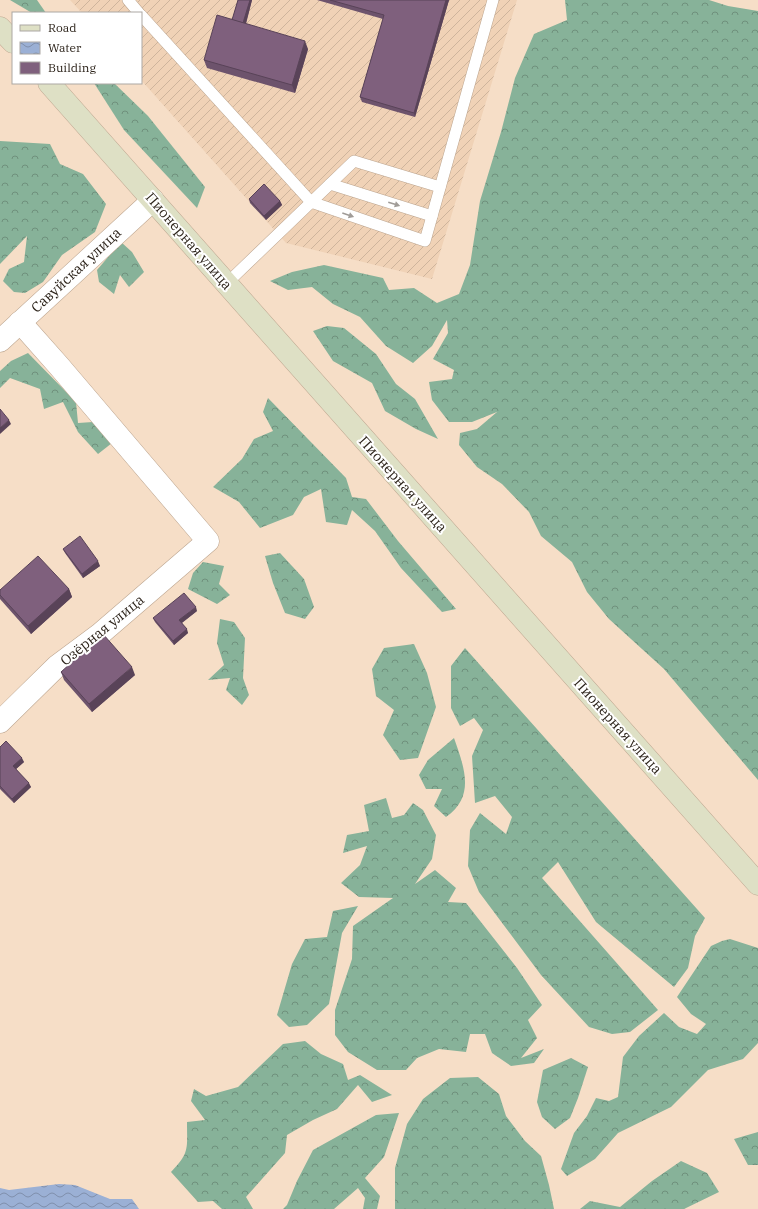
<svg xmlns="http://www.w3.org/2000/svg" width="758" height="1209" font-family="'IBM Plex Serif',serif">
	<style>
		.industrial { fill: url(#industrial-furrows) }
		.forest { fill: url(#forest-crowns) }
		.water { fill: url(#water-waves) }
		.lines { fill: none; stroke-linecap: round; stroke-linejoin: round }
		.lane-casing { stroke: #bda690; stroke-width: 12 }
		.street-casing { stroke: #bda690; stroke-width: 23 }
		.secondary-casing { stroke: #bda690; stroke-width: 23 }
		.lane { stroke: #fff; stroke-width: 11 }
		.street { stroke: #fff; stroke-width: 22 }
		.secondary { stroke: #dee0c5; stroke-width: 22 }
		.wall { fill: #6d536c }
		.shaded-wall { fill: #594358 }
		.building { fill: #7f607d; stroke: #594358 }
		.oneway { fill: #a09c98 }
		.labels { text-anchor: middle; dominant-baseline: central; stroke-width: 4; stroke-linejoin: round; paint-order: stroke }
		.street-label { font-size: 14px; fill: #2c231a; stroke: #fff }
	</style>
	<defs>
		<pattern id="industrial-furrows" width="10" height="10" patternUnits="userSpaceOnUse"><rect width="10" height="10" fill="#f0d2b6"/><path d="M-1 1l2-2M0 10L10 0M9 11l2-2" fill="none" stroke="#ceb49c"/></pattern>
		<pattern id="forest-crowns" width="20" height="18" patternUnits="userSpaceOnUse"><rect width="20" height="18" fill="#87b299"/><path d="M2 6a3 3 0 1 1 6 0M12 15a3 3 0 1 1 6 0" fill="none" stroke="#6f907c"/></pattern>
		<pattern id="water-waves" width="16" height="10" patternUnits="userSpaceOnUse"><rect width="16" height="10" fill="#9bb0d5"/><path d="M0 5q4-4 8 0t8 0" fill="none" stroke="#7f8fac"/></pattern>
	</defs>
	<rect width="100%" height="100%" fill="#f6dec7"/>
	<polygon class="industrial" points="70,0 517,0 432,279 286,243 141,80 141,13 82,13"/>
	<g class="forest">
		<polygon points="10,0 37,0 46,13 32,13"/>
		<polygon points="565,0 709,0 728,6 758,11 758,780 664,669 609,619 587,592 572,562 541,536 529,512 502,484 477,467 459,445 460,433 477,429 497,412 472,422 449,422 432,400 429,382 452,379 454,370 433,359 448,333 447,320 432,346 413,363 386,346 360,317 333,304 312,287 288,290 270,281 292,272 324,265 383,278 389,290 414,288 437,303 459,294 470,265 480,201 501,132 515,78 534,34 567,20"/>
		<polygon points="94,83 114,83 148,116 205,187 197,208 124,130"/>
		<polygon points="0,141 50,144 60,164 83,174 106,204 95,232 62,255 43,282 25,293 14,292 3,281 9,269 24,262 27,236 0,264"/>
		<polygon points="121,242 132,252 144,272 129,287 120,275 114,294 99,282 97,270"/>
		<polygon points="327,326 344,328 376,354 396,384 415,399 438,439 416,429 385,411 372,383 333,361 313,331"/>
		<polygon points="28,353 76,402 78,423 93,422 112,443 98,454 78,432 63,402 44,409 40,389 10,378 0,388 0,371 11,361"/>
		<polygon points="268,398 346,478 352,497 366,499 398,541 456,609 442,612 401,568 375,531 352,510 347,525 326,522 321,489 304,497 293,515 260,528 239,502 213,487 242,459 254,439 273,431 263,412"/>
		<polygon points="280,553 304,579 314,607 305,619 285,613 273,583 265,556"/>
		<polygon points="203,562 224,566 219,584 230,595 217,604 188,589 193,573"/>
		<polygon points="220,619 234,622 245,638 243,678 249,695 242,705 226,690 230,678 208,680 224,665 217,643"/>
		<polygon points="414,644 427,673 436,707 418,758 400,760 383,735 394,710 376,696 372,669 384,648"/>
		<polygon points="465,648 705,918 695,936 688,968 674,987 596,922 558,862 542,878 658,1010 630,1032 612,1034 589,1027 541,975 479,892 468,866 470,830 480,813 506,834 512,817 495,796 475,803 472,756 483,730 474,718 460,726 451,708 451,666"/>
		<path d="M 454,738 C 464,767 476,796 446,817 L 434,806 L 442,789 L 426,789 L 419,775 L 428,760 Z"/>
		<polygon points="386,798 392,818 404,815 413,803 423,810 436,835 432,859 415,884 435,870 456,888 448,902 466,903 517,968 542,1005 528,1020 537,1038 521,1058 544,1049 534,1063 511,1066 492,1053 485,1034 470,1034 466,1052 439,1049 417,1058 406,1070 377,1070 348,1052 335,1035 335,1010 352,959 353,926 393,898 359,897 341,883 360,865 367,846 343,853 347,835 369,831 364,805"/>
		<polygon points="358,906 342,933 329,1004 307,1025 289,1027 277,1015 292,964 305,939 327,937 333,911"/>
		<polygon points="730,939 758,948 758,1043 743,1059 708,1070 671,1107 618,1133 595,1159 567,1176 561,1169 574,1133 587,1116 596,1098 609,1101 618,1097 623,1057 639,1036 664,1013 679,1027 697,1034 706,1024 691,1014 677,997 711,946 722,941"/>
		<path d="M 305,1041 L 321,1054 L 343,1064 L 348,1080 L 360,1075 L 392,1095 L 372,1102 L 358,1085 L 337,1109 L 313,1120 L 287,1135 L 285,1153 L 246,1197 L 253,1209 L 222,1209 L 213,1201 L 198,1202 L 171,1172 C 190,1153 187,1148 187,1122 L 205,1120 L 191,1101 L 194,1089 L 206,1096 L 238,1087 L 283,1044 Z"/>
		<polygon points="571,1058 588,1067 578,1098 570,1118 555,1129 542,1117 537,1102 543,1070"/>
		<polygon points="478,1077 499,1094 506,1116 525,1141 541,1156 549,1185 554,1209 395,1209 395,1168 407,1124 423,1099 450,1078"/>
		<polygon points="399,1113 384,1157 365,1178 380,1196 377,1209 363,1209 365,1198 358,1188 334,1209 283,1209 287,1205 297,1181 313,1150 376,1115"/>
		<polygon points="758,1132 758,1165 748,1165 734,1139"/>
		<polygon points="681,1161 707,1173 719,1192 684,1209 580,1209 590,1201 620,1207 652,1181"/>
	</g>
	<polygon class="water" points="59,1184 75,1185 110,1199 132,1199 139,1209 0,1209 0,1188 9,1190"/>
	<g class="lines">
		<g class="lane-casing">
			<g id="lane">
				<polyline points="128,0 139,13"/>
				<polyline points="141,15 311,202 425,241 493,0"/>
				<polyline points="330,184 432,216"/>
				<polyline points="226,284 354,161 440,187"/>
			</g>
		</g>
		<g class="street-casing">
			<g id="street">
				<polyline points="0,341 153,200"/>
				<polyline points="0,722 57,666 100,634 208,541 59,366 20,322"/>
			</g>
		</g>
		<g class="secondary-casing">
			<g id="secondary">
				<polyline points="0,28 13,42"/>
				<polyline points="49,83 758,884"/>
			</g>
		</g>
		<use href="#lane" class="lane"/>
		<use href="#street" class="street"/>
		<use href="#secondary" class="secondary"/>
	</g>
	<g class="wall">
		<polygon points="238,0 252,0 246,24 308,49 295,93 207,68 204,60 232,20"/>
		<polygon points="317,0 449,0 415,117 362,102 360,97 383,19"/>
		<polygon points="249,199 280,201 282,205 266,220 250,203"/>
		<polygon points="63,549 100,566 83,578 65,553"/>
		<polygon points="69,589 72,597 31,634 0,599 0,590"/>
		<polygon points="197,611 182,623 188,633 174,645 155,622 153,618"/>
		<polygon points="61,672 135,675 92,712 64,680"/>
		<polygon points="0,747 24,762 16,769 31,787 14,803 0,789"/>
	</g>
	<g class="shaded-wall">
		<polygon points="250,0 252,0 244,30 242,26"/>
		<polygon points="446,0 449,0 415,117 414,113"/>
		<polygon points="305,41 308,49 295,93 292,85"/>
		<polygon points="280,201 282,205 266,220 264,216"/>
		<polygon points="9,420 11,424 0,434 0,428"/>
		<polygon points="98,561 100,566 83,578 82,574"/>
		<polygon points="69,589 72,597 31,634 28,626"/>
		<polygon points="196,607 197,611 180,624 179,620"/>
		<polygon points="187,629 188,633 174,645 173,641"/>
		<polygon points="132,667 135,675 92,712 89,704"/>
		<polygon points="22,758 24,762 15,770 13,766"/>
		<polygon points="29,783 31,787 14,803 12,799"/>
	</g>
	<g class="building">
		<polygon points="238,0 250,0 243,23 232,20"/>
		<polygon points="330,0 446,0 414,113 360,97 384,15"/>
		<polygon points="217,15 305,41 292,85 204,60"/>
		<polygon points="264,184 280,201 264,216 249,199"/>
		<polygon points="0,409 9,420 0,428"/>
		<polygon points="80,536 98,561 82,574 63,549"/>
		<polygon points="38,556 69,589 28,626 0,595 0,590"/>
		<polygon points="184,593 196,607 179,620 187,629 173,641 153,618"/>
		<polygon points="103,634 132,667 89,704 61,672"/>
		<polygon points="6,741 22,758 13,766 29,783 12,799 0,786 0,747"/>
	</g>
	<defs><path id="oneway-solid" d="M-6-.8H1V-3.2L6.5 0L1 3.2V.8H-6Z"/></defs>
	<g class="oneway">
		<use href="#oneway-solid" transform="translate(394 204) rotate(17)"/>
		<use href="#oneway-solid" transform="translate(348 215) rotate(19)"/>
	</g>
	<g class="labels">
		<g class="street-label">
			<text transform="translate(189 241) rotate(49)">Пионерная улица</text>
			<text transform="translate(76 270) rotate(-43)">Савуйская улица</text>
			<text transform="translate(403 484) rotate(48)">Пионерная улица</text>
			<text transform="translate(102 630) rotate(-39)">Озёрная улица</text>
			<text transform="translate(618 726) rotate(48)">Пионерная улица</text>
		</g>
	</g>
	<rect x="12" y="12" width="130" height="72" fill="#ffffff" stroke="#aba7a3"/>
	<rect x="20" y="25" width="20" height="6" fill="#dee0c5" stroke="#aba7a3"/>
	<text x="48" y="32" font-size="12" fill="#2c231a">Road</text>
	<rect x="20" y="42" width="20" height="12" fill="url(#water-waves)" stroke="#aba7a3"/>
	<text x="48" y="52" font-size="12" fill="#2c231a">Water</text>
	<rect x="20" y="62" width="20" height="12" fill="#7f607d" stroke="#aba7a3"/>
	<text x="48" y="72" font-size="12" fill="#2c231a">Building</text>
</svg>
